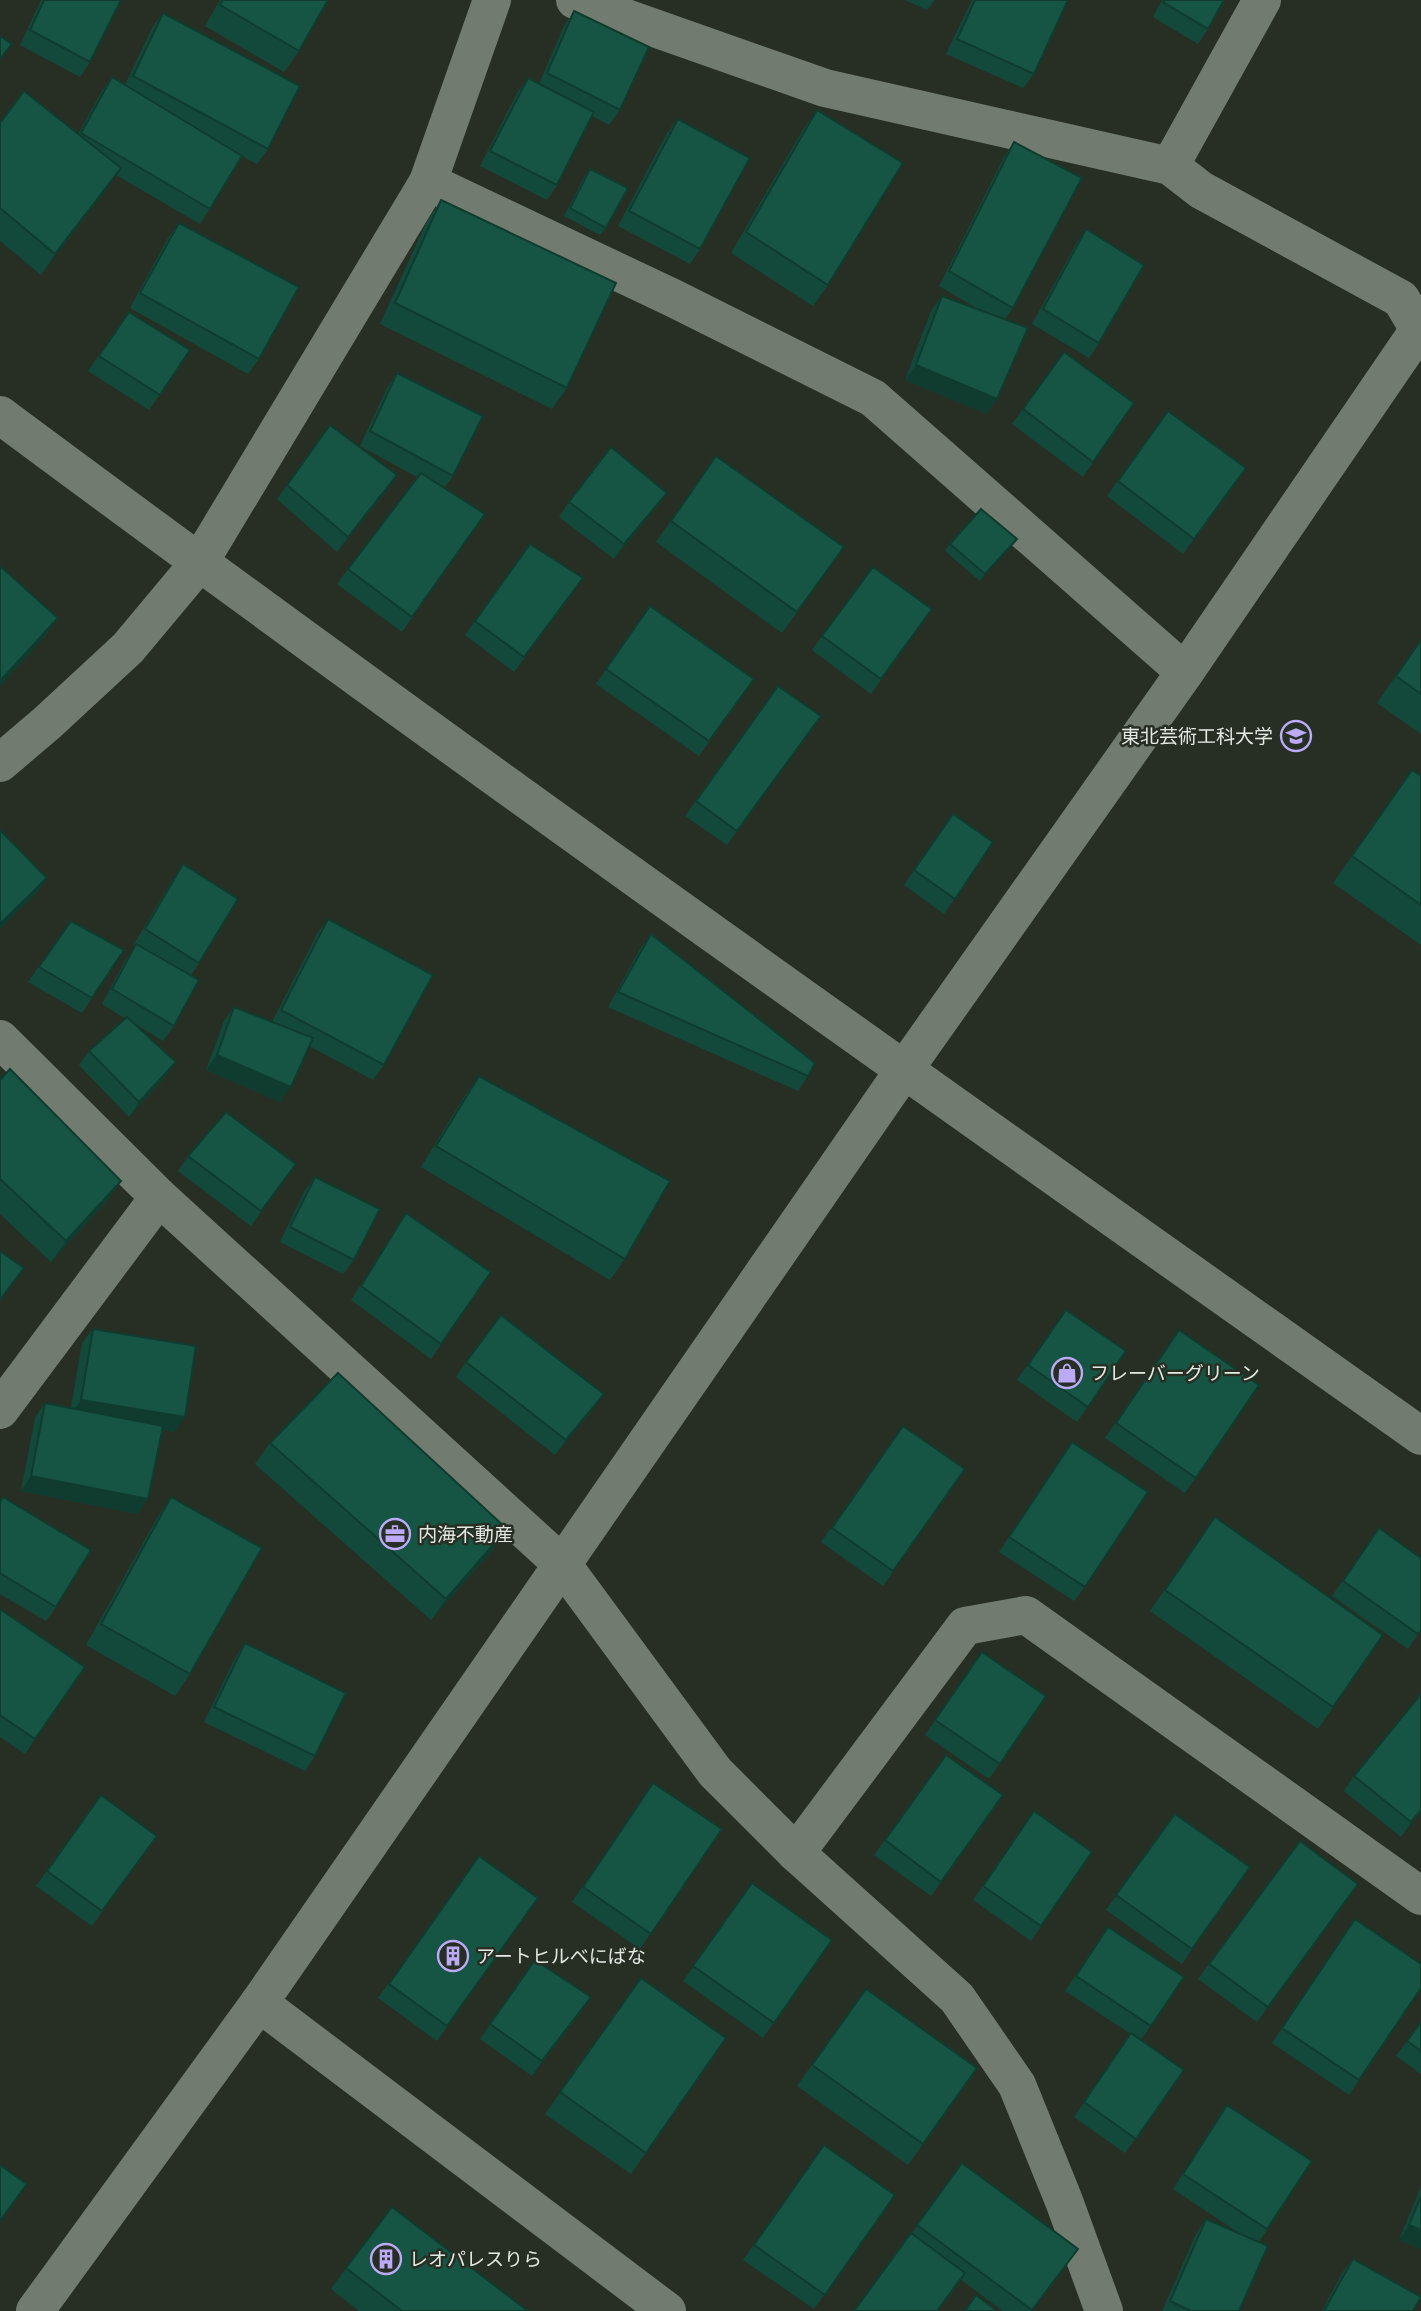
<svg xmlns="http://www.w3.org/2000/svg" width="1421" height="2311" font-family="'Space Grotesk','Noto Sans JP',sans-serif">
	<style>
		.lines { fill: none; stroke-linecap: round; stroke-linejoin: round }
		.minor { stroke: #727b6f; stroke-width: 38 }
		.wall { fill: #13493a }
		.shaded-wall { fill: #0f3c2f }
		.building { fill: #165543; stroke: #0f3c2f; stroke-width: 2 }
		.labels { text-anchor: middle; dominant-baseline: central; stroke-width: 5; stroke-linejoin: round; paint-order: stroke }
		.poi-label { font-size: 19px; fill: #e4e9e3; stroke: #272f25; text-anchor: start }
	</style>
	<rect width="100%" height="100%" fill="#272f25"/>
	<g class="lines">
		<g class="minor">
			<polyline points="575,0 825,88 1170,166 1201,190 1401,299 1421,333"/>
			<polyline points="1170,166 1262,0"/>
			<polyline points="428,182 673,298 873,398 1185,672"/>
			<path d="M 0,415 C 468,763 945,1099 1421,1436"/>
			<polyline points="0,763 47,723 128,648 199,563 428,182 492,0"/>
			<polyline points="0,1039 159,1197 562,1564 715,1772 796,1853 957,1998 1017,2085 1064,2201 1104,2311"/>
			<polyline points="0,1410 159,1197"/>
			<polyline points="796,1853 965,1626 1026,1615 1421,1896"/>
			<polyline points="259,2003 667,2311"/>
			<polyline points="35,2311 259,2003 904,1070 1185,672 1418,331"/>
		</g>
	</g>
	<g class="wall">
		<polygon points="41,0 121,0 90,62 80,77 20,45"/>
		<polygon points="220,0 328,0 299,51 284,72 205,26"/>
		<polygon points="905,0 935,0 927,10"/>
		<polygon points="972,0 1068,0 1034,74 1023,88 946,54"/>
		<polygon points="1162,0 1224,0 1208,29 1198,44 1153,17"/>
		<polygon points="574,11 620,110 609,125 592,116 557,185 547,200 480,166 517,93 528,78 539,84 564,26"/>
		<polygon points="163,13 268,149 257,164 242,156 200,224 116,175 41,275 0,241 0,123 78,134 102,91 112,77 125,85 152,28"/>
		<polygon points="817,110 828,285 813,306 731,253 802,131"/>
		<polygon points="678,119 700,249 690,264 618,226 667,133"/>
		<polygon points="1014,142 1013,308 1005,319 987,414 905,380 931,311 942,296 980,310 939,286 1004,157"/>
		<polygon points="590,169 606,228 600,235 564,216 584,177"/>
		<polygon points="441,200 567,388 552,409 380,324 427,221"/>
		<polygon points="179,223 259,359 248,374 130,308 168,238"/>
		<polygon points="1086,229 1099,343 1089,358 1032,324 1076,244"/>
		<polygon points="129,312 190,350 149,410 88,371"/>
		<polygon points="1064,352 1134,403 1083,477 1012,424"/>
		<polygon points="397,373 453,476 444,488 485,514 402,632 337,584 417,477 360,446 387,388"/>
		<polygon points="1168,411 1236,483 1183,554 1107,496"/>
		<polygon points="330,425 397,475 387,490 337,552 277,499"/>
		<polygon points="716,456 844,547 782,633 656,542"/>
		<polygon points="667,493 657,507 614,559 559,517 569,502"/>
		<polygon points="530,544 573,593 514,672 465,635"/>
		<polygon points="950,544 1011,546 980,581 945,551"/>
		<polygon points="650,606 754,679 699,756 596,684"/>
		<polygon points="932,609 871,694 812,650 822,636"/>
		<polygon points="1421,640 1421,734 1377,703"/>
		<polygon points="821,716 727,845 685,816 696,801"/>
		<polygon points="1412,770 1421,776 1421,945 1333,883"/>
		<polygon points="953,814 993,842 944,914 904,885"/>
		<polygon points="183,864 199,963 191,975 174,1026 163,1041 134,1023 176,1062 165,1077 129,1117 79,1065 89,1051 126,1019 102,1004 126,959 136,945 134,944 173,879"/>
		<polygon points="328,919 384,1065 373,1080 309,1046 280,1102 206,1070 224,1021 234,1007 272,1022 317,934"/>
		<polygon points="71,921 92,998 82,1013 28,982"/>
		<polygon points="651,934 808,1076 798,1091 608,1007 640,949"/>
		<polygon points="479,1076 625,1259 610,1280 421,1167 464,1097"/>
		<polygon points="0,1080 121,1181 106,1202 51,1262 0,1214"/>
		<polygon points="188,1156 296,1164 251,1226 178,1171"/>
		<polygon points="315,1177 354,1260 343,1274 280,1242 304,1192"/>
		<polygon points="406,1213 491,1272 431,1359 351,1300"/>
		<polygon points="1066,1310 1126,1351 1077,1422 1017,1380"/>
		<polygon points="93,1329 174,1432 162,1430 138,1514 21,1491 35,1418 45,1403 71,1408 82,1343"/>
		<polygon points="1179,1330 1259,1385 1185,1493 1105,1438"/>
		<polygon points="466,1362 593,1409 555,1455 456,1377"/>
		<polygon points="903,1426 965,1469 883,1586 821,1542"/>
		<polygon points="270,1443 492,1551 431,1620 255,1464"/>
		<polygon points="1062,1457 1085,1587 1074,1601 999,1552"/>
		<polygon points="171,1497 190,1674 175,1696 86,1645 157,1518"/>
		<polygon points="0,1501 56,1607 46,1621 0,1594"/>
		<polygon points="1215,1517 1383,1635 1318,1729 1150,1611"/>
		<polygon points="1379,1528 1421,1630 1408,1649 1332,1596"/>
		<polygon points="0,1609 85,1667 25,1754 0,1737"/>
		<polygon points="245,1643 315,1756 305,1771 204,1722 235,1658"/>
		<polygon points="982,1652 1046,1696 989,1779 925,1735"/>
		<polygon points="946,1755 1003,1795 931,1896 874,1855"/>
		<polygon points="1354,1776 1421,1812 1401,1837 1344,1791"/>
		<polygon points="653,1783 722,1829 640,1949 572,1902"/>
		<polygon points="101,1795 157,1836 92,1926 36,1886"/>
		<polygon points="1034,1811 1092,1852 1031,1941 973,1900"/>
		<polygon points="1175,1814 1250,1867 1182,1964 1106,1910"/>
		<polygon points="479,1856 538,1898 437,2041 378,1998"/>
		<polygon points="752,1883 832,1940 763,2038 683,1981"/>
		<polygon points="1358,1884 1257,2022 1198,1979 1209,1964"/>
		<polygon points="1355,1919 1421,1988 1349,2095 1272,2043"/>
		<polygon points="1108,1927 1184,1977 1141,2040 1184,2070 1125,2153 1074,2117 1131,2034 1065,1991"/>
		<polygon points="535,1960 581,2012 532,2076 480,2039"/>
		<polygon points="641,1978 726,2038 631,2174 545,2114"/>
		<polygon points="866,1989 977,2068 908,2165 797,2086"/>
		<polygon points="1421,2022 1421,2074 1396,2056"/>
		<polygon points="1227,2105 1312,2161 1259,2242 1239,2311 1162,2311 1196,2234 1206,2219 1242,2235 1173,2189"/>
		<polygon points="824,2145 895,2195 814,2309 743,2260"/>
		<polygon points="962,2163 1078,2249 1032,2311 1003,2311 960,2279 912,2233"/>
		<polygon points="1421,2187 1421,2249 1399,2240"/>
		<polygon points="1353,2259 1413,2311 1322,2311 1342,2273"/>
		<polygon points="346,2268 528,2311 359,2311 331,2289"/>
	</g>
	<g class="shaded-wall">
		<polygon points="121,168 106,190 41,275 55,254"/>
		<polygon points="916,365 997,399 987,414 905,380"/>
		<polygon points="397,475 387,490 337,552 348,537"/>
		<polygon points="667,493 657,507 614,559 624,544"/>
		<polygon points="1017,539 1011,546 980,581 985,574"/>
		<polygon points="58,618 43,639 0,686 0,681"/>
		<polygon points="47,878 37,893 0,929 0,924"/>
		<polygon points="217,1055 291,1087 280,1102 206,1070"/>
		<polygon points="176,1062 165,1077 129,1117 139,1102"/>
		<polygon points="121,1181 106,1202 51,1262 66,1241"/>
		<polygon points="604,1394 593,1409 555,1455 566,1440"/>
		<polygon points="81,1400 185,1417 174,1432 70,1415"/>
		<polygon points="31,1476 148,1499 138,1514 21,1491"/>
		<polygon points="507,1529 492,1551 431,1620 446,1599"/>
		<polygon points="1421,1810 1421,1812 1401,1837 1411,1822"/>
		<polygon points="591,1997 581,2012 532,2076 542,2061"/>
		<polygon points="1409,2225 1421,2230 1421,2249 1399,2240"/>
	</g>
	<g class="building">
		<polygon points="44,0 121,0 90,62 30,30"/>
		<polygon points="223,0 328,0 299,51 220,5"/>
		<polygon points="975,0 1068,0 1034,74 957,39"/>
		<polygon points="1164,0 1224,0 1208,29 1163,2"/>
		<polygon points="574,11 649,47 620,110 547,73"/>
		<polygon points="163,13 300,86 268,149 133,76"/>
		<polygon points="0,36 12,44 0,59"/>
		<polygon points="112,77 242,156 210,209 81,133"/>
		<polygon points="528,78 594,112 557,185 490,151"/>
		<polygon points="24,91 121,168 55,254 0,208 0,123"/>
		<polygon points="817,110 903,163 828,285 746,232"/>
		<polygon points="678,119 750,158 700,249 629,211"/>
		<polygon points="1014,142 1082,178 1013,308 949,271"/>
		<polygon points="590,169 628,188 606,228 570,208"/>
		<polygon points="441,200 616,283 567,388 395,303"/>
		<polygon points="179,223 299,287 259,359 140,293"/>
		<polygon points="1086,229 1144,265 1099,343 1043,309"/>
		<polygon points="942,296 1028,328 997,399 916,365"/>
		<polygon points="129,312 190,350 160,395 99,356"/>
		<polygon points="1064,352 1134,403 1093,462 1023,409"/>
		<polygon points="397,373 483,416 453,476 370,431"/>
		<polygon points="1168,411 1246,468 1194,539 1118,481"/>
		<polygon points="330,425 397,475 348,537 287,485"/>
		<polygon points="611,447 667,493 624,544 569,502"/>
		<polygon points="716,456 844,547 797,612 671,521"/>
		<polygon points="421,473 485,514 412,617 348,569"/>
		<polygon points="981,509 1017,539 985,574 950,544"/>
		<polygon points="530,544 583,578 524,657 475,621"/>
		<polygon points="0,566 58,618 0,681"/>
		<polygon points="873,567 932,609 881,679 822,636"/>
		<polygon points="650,606 754,679 709,741 606,669"/>
		<polygon points="1421,640 1421,694 1396,676"/>
		<polygon points="778,686 821,716 737,831 696,801"/>
		<polygon points="1412,770 1421,776 1421,905 1352,856"/>
		<polygon points="953,814 993,842 955,899 914,870"/>
		<polygon points="0,830 47,878 0,924"/>
		<polygon points="183,864 238,899 199,963 145,929"/>
		<polygon points="328,919 433,975 384,1065 281,1010"/>
		<polygon points="71,921 124,950 92,998 39,967"/>
		<polygon points="651,934 815,1063 808,1076 618,992"/>
		<polygon points="136,944 199,980 174,1026 112,989"/>
		<polygon points="234,1007 313,1038 291,1087 217,1055"/>
		<polygon points="127,1017 176,1062 139,1102 89,1051"/>
		<polygon points="10,1069 121,1181 66,1241 0,1179 0,1080"/>
		<polygon points="479,1076 670,1181 625,1259 436,1146"/>
		<polygon points="226,1112 296,1164 261,1211 188,1156"/>
		<polygon points="315,1177 380,1209 354,1260 290,1227"/>
		<polygon points="406,1213 491,1272 441,1344 361,1286"/>
		<polygon points="0,1251 24,1268 0,1300"/>
		<polygon points="1066,1310 1126,1351 1088,1407 1028,1365"/>
		<polygon points="501,1315 604,1394 566,1440 466,1362"/>
		<polygon points="93,1329 196,1346 185,1417 81,1400"/>
		<polygon points="1179,1330 1259,1385 1196,1478 1116,1423"/>
		<polygon points="338,1373 507,1529 446,1599 270,1443"/>
		<polygon points="45,1403 163,1426 148,1499 31,1476"/>
		<polygon points="903,1426 965,1469 893,1571 832,1528"/>
		<polygon points="1072,1442 1148,1492 1085,1587 1009,1537"/>
		<polygon points="3,1497 91,1550 56,1607 0,1573 0,1502"/>
		<polygon points="171,1497 262,1548 190,1674 101,1624"/>
		<polygon points="1215,1517 1383,1635 1333,1707 1165,1590"/>
		<polygon points="1379,1528 1421,1558 1421,1630 1418,1634 1343,1581"/>
		<polygon points="0,1609 85,1667 35,1739 0,1715"/>
		<polygon points="245,1643 346,1693 315,1756 214,1707"/>
		<polygon points="982,1652 1046,1696 1000,1764 935,1720"/>
		<polygon points="1421,1694 1421,1810 1411,1822 1354,1776"/>
		<polygon points="946,1755 1003,1795 941,1882 885,1840"/>
		<polygon points="653,1783 722,1829 651,1934 583,1887"/>
		<polygon points="101,1795 157,1836 102,1911 47,1871"/>
		<polygon points="1034,1811 1092,1852 1041,1926 983,1886"/>
		<polygon points="1175,1814 1250,1867 1192,1949 1116,1895"/>
		<polygon points="1300,1841 1358,1884 1268,2007 1209,1964"/>
		<polygon points="479,1856 538,1898 447,2026 389,1984"/>
		<polygon points="752,1883 832,1940 774,2023 693,1966"/>
		<polygon points="1355,1919 1421,1964 1421,1988 1359,2080 1282,2028"/>
		<polygon points="1108,1927 1184,1977 1151,2026 1076,1976"/>
		<polygon points="535,1960 591,1997 542,2061 490,2024"/>
		<polygon points="641,1978 726,2038 646,2153 560,2092"/>
		<polygon points="866,1989 977,2068 923,2144 812,2065"/>
		<polygon points="1421,2022 1421,2051 1407,2041"/>
		<polygon points="1131,2033 1184,2070 1136,2139 1084,2102"/>
		<polygon points="1227,2105 1312,2161 1267,2229 1183,2174"/>
		<polygon points="824,2145 895,2195 825,2295 754,2245"/>
		<polygon points="962,2163 1078,2249 1032,2310 917,2225"/>
		<polygon points="0,2165 27,2184 0,2221"/>
		<polygon points="1421,2196 1421,2230 1409,2225"/>
		<polygon points="392,2207 528,2311 402,2311 346,2268"/>
		<polygon points="1206,2219 1268,2246 1239,2311 1191,2311 1170,2301"/>
		<polygon points="911,2233 965,2273 937,2311 854,2311"/>
		<polygon points="1353,2259 1421,2297 1413,2311 1324,2311"/>
		<polygon points="976,2295 997,2311 965,2311"/>
	</g>
	<defs>
		<g id="school-ring" transform="scale(1.575)"><circle r="9.5" fill="#272f25" stroke="#bbaaf6" stroke-width="1.5"/><path d="M0-5L7-2L0 1L-7-2ZM-4 1L0 2.5L4 1V4Q0 6-4 4Z" fill="#bbaaf6"/></g>
		<g id="shop-ring" transform="scale(1.575)"><circle r="9.5" fill="#272f25" stroke="#bbaaf6" stroke-width="1.5"/><path d="M-5-2.5h2.3a2.7 3.5 0 0 1 5.4 0H5L5.5 6h-11ZM-1.5-2.5h3a1.5 2.3 0 0 0-3 0Z" fill="#bbaaf6"/></g>
		<g id="office-ring" transform="scale(1.575)"><circle r="9.5" fill="#272f25" stroke="#bbaaf6" stroke-width="1.5"/><path d="M-6-3h4V-5.5h4V-3h4V5H-6ZM-1-4.5V-3h2v-1.5ZM-6 0V1H6V0Z" fill="#bbaaf6"/></g>
		<g id="building-ring" transform="scale(1.575)"><circle r="9.5" fill="#272f25" stroke="#bbaaf6" stroke-width="1.5"/><path d="M-4-6H4V6H1V3H-1V6H-4ZM-2.5-4.3h1.7v1.8h-1.7ZM.8-4.3h1.7v1.8H.8ZM-2.5-1h1.7V.8h-1.7ZM.8-1h1.7V.8H.8Z" fill="#bbaaf6"/></g>
	</defs>
	<g fill-rule="evenodd">
		<use href="#school-ring" x="1296" y="736"/>
		<use href="#shop-ring" x="1067" y="1373"/>
		<use href="#office-ring" x="395" y="1534"/>
		<use href="#building-ring" x="453" y="1956"/>
		<use href="#building-ring" x="386" y="2259"/>
	</g>
	<g class="labels">
		<g class="poi-label">
			<text x="1273" y="736" text-anchor="end">東北芸術工科大学</text>
			<text x="1090" y="1373">フレーバーグリーン</text>
			<text x="418" y="1534">内海不動産</text>
			<text x="476" y="1956">アートヒルべにばな</text>
			<text x="409" y="2259">レオパレスりら</text>
		</g>
	</g>
</svg>
